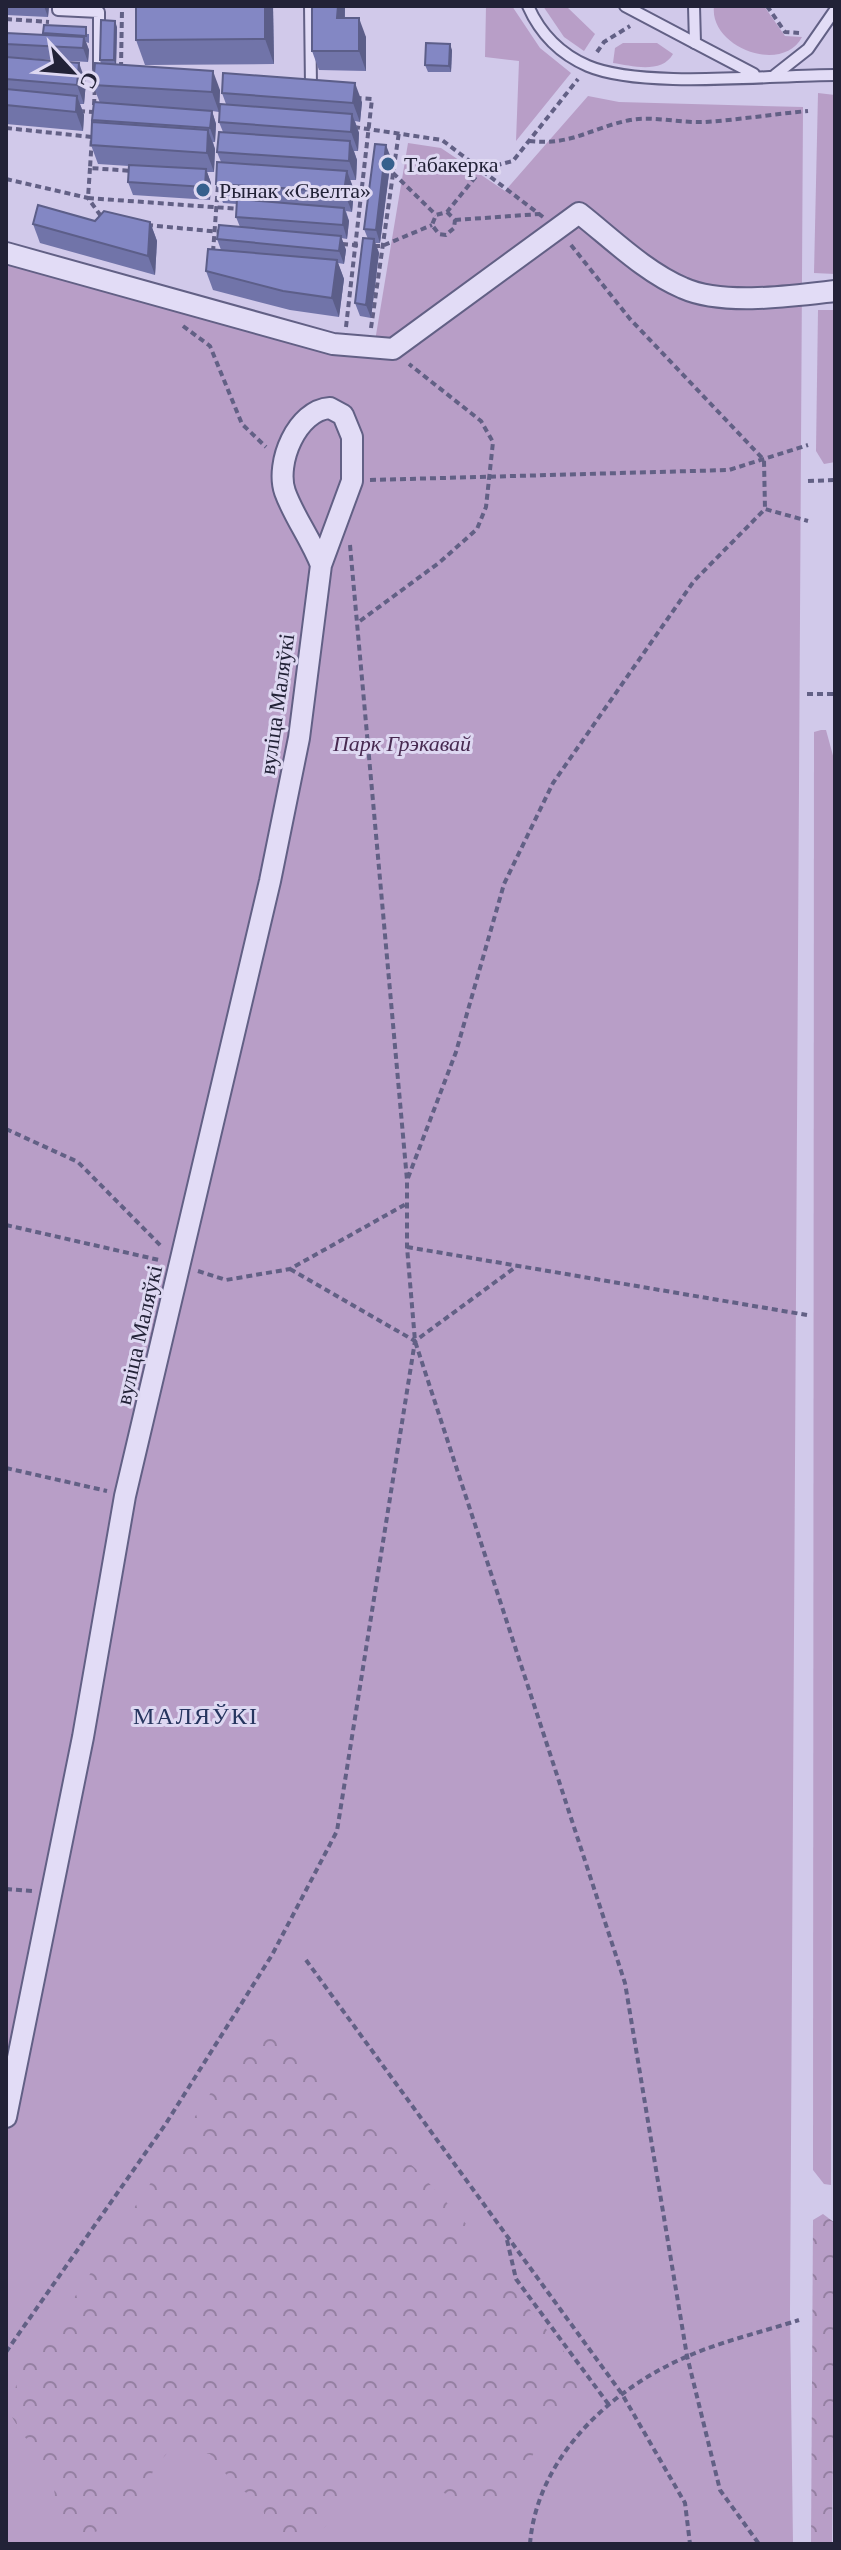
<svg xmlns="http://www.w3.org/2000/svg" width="841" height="2550" font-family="Georgia,serif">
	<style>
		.green { fill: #b89ec7 }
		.forest { fill: url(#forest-crowns) }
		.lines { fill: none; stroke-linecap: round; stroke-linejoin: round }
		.lane-casing { stroke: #626085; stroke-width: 14 }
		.street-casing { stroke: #626085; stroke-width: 24 }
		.path { stroke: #626085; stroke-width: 4; stroke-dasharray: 6 4; stroke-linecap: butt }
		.lane { stroke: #e2dcf6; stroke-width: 10 }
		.street { stroke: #e2dcf6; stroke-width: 20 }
		.wall { fill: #7174a9 }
		.shaded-wall { fill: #5c5e89 }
		.building { fill: #8387c4; stroke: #5c5e89; stroke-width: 2 }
		.poi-dot { fill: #36608d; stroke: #ded8f2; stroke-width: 3 }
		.labels { text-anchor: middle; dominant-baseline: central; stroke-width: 6; stroke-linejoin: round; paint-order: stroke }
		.poi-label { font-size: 22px; fill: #222237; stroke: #ded8f2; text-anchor: start }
		.street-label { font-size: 22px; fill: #222237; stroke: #ded8f2 }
		.park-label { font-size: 22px; font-style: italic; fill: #482a51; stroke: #ded8f2 }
		.neighbourhood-label { font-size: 24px; letter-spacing: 2px; fill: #26355f; stroke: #ded8f2 }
	</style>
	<defs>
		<pattern id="forest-crowns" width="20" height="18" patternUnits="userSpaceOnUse" patternTransform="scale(2)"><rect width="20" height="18" fill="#b89ec7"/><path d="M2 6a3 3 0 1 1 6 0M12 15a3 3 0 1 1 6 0" fill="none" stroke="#9580a2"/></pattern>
	</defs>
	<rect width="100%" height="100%" fill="#d1c9ea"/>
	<g class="green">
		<polygon points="486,6 512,6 540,48 571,73 516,141 519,61 485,57"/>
		<polygon points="543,6 566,6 595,34 584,51 564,37"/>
		<path d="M 714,6 L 764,6 L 785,36 L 802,37 C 782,75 709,47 714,6 Z"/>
		<path d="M 623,43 L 657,43 L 673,54 C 662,74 632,66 613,63 L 615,48 Z"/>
		<polygon points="818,93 835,95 835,274 814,273"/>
		<polygon points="588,96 619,102 803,107 790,2311 793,2544 6,2544 6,256 374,347 408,143 441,148 505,191"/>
		<polygon points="818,310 835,310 835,462 824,464 816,451"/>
		<polygon points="821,730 826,730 835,763 831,2185 824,2184 813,2170 814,732"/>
	</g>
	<g class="forest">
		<path d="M 267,2020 L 317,2061 L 359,2117 L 417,2170 L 478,2237 L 515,2292 L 562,2348 L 583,2390 C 563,2411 545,2433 531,2458 C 527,2466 524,2480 517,2486 C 480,2524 426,2475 383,2481 C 346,2486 334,2532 301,2543 C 292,2546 279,2541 270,2540 L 261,2500 L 237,2488 L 210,2454 L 169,2451 L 154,2468 L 139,2513 L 81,2538 L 56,2512 C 56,2458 32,2456 10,2413 L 19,2372 L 60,2319 L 228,2067 Z"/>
		<polygon points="823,2214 835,2223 832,2544 811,2544 813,2220"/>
	</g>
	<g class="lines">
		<g class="lane-casing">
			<g id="lane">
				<polyline points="58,6 58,10 99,12 99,69"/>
				<polyline points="310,6 311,86"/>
				<path d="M 528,6 C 540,33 560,54 588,66 C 642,89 771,75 835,75"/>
				<polyline points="625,6 695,43"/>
				<polyline points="694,6 695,43 754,74"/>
				<polyline points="775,75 808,49 835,10"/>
			</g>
		</g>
		<g class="street-casing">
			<g id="street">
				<path d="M 6,253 L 333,344 L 393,349 L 579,213 C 611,238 645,272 683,288 C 723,306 792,296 835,291"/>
				<path d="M 6,2117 L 83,1737 L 125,1496 L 270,881 L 299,738 L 321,565 L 352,481 L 352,437 L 343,415 L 330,408 C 297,410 275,463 285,492 C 294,517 311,539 321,565"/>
			</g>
		</g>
		<g class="path">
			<polyline points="767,6 785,32 799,33"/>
			<polyline points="6,19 49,22"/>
			<polyline points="597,52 604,42 630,26"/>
			<polyline points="121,68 122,10"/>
			<polyline points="94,105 95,86"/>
			<polyline points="79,111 93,112 93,117"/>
			<polyline points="354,127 442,140 543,217"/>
			<polyline points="6,128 92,137 90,168 132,171"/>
			<path d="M 529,141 C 571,146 591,128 630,120 C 653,116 680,123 704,122 C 738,120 773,114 808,111"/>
			<polyline points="90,168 88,198 240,209"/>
			<polyline points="393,173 436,215"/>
			<polyline points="6,179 88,198 103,219"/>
			<polyline points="447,212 455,220 454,228 446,235 439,234 432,225 436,215 447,212 482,169 513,161 578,79"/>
			<polyline points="455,220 540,214"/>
			<polyline points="147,225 221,232"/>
			<polyline points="342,244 365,246"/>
			<polyline points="571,245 630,319 764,460 765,509"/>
			<polyline points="374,246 382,246 432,225"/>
			<polyline points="213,252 218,185"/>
			<polyline points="183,326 210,346 242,424 266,447"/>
			<polyline points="346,327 372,99 358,98"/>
			<polyline points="371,328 399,132"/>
			<polyline points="370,480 729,470 808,445"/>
			<polyline points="808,481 835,480"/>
			<polyline points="350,545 407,1180 407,1247 415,1341 625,1983 687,2356 720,2490 759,2544"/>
			<polyline points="360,621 440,562 477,529 486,507 493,442 481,421 409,364"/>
			<polyline points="807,694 835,694"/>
			<polyline points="6,1129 78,1162 161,1246"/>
			<polyline points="408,1178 456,1052 504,884 553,783 694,581 765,509 808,521"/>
			<polyline points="6,1225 159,1260"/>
			<polyline points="407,1247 807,1315"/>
			<polyline points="290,1269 415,1341"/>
			<polyline points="198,1271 226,1280 290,1269 406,1204"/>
			<polyline points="6,1468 107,1491"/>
			<polyline points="6,1889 32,1891"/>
			<polyline points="306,1960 622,2394 685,2503 690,2544"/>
			<polyline points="507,2240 516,2279 609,2405"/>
			<polyline points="6,2352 165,2125 272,1955 337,1831 415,1341 517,1266"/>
			<path d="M 530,2544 C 537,2457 611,2389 688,2356 C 723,2341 762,2332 799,2320"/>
		</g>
		<use href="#lane" class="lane"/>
		<use href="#street" class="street"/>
	</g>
	<g class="wall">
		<polygon points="6,6 49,6 48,17 6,15"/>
		<polygon points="273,6 274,64 145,65 136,40"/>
		<polygon points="312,6 345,6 345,18 366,37 366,71 319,70 312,51"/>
		<polygon points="117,27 116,65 220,90 219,112 212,111 216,124 215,142 213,142 215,149 214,172 207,172 211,183 210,200 133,195 128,182 129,166 98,164 91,145 92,120 100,103 93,85 101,64 100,60"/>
		<polygon points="6,33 44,35 43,33 89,34 89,43 86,42 89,50 88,62 6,57"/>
		<polygon points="452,50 451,72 428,72 425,65"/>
		<polygon points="6,57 86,82 84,104 80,104 84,115 83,131 6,124"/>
		<polygon points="222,93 362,102 360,122 355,121 359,133 358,151 354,151 357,160 356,180 350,180 354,190 352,212 346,211 349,221 347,239 341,238 346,250 344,264 338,263 344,279 339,317 290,310 213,290 206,271 221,250 217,239 240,227 236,217 237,204 223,203 216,184 221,162 217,152 223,132 219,122 226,104"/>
		<polygon points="391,158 380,243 375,243 379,253 371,318 360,316 355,303 368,239 364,229"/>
		<polygon points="150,222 157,241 155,275 40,243 33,224"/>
	</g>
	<g class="shaded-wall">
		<polygon points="44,6 49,6 48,17"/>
		<polygon points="265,6 273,6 274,64 265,39"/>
		<polygon points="338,6 345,6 344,37 337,18"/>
		<polygon points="359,18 366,37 366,71 359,51"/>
		<polygon points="115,21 117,27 116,67 114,60"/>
		<polygon points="84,37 89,50 88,62 83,48"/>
		<polygon points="450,44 452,50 451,72 449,66"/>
		<polygon points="79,63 86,82 84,104 77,85"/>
		<polygon points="213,71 220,90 219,112 212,92"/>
		<polygon points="355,83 362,102 360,122 353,103"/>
		<polygon points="77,96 84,115 83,131 76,112"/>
		<polygon points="212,111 216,124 215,142 210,128"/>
		<polygon points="352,114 359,133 358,151 351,132"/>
		<polygon points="208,130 215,149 214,172 207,153"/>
		<polygon points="350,141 357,160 356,180 349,161"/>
		<polygon points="386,145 391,158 380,243 376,230"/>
		<polygon points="206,169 211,183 210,200 205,187"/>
		<polygon points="347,171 354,190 352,212 344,192"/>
		<polygon points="344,208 349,221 347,239 343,225"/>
		<polygon points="150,222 157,241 155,275 148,256"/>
		<polygon points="341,236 346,250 344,264 339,251"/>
		<polygon points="374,239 379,253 371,318 366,305"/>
		<polygon points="337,260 344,279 339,317 332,298"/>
	</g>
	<g class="building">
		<polygon points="136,6 265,6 265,39 136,40"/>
		<polygon points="312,6 338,6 337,18 359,18 359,51 312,51"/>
		<polygon points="101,20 115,21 114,60 100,60"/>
		<polygon points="44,25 86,27 86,36 43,33"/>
		<polygon points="6,33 84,37 83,48 6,44"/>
		<polygon points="426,43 450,44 449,66 425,65"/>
		<polygon points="6,57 79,63 77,85 6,79"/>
		<polygon points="95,63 213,71 212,92 93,85"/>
		<polygon points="223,73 355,83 353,103 222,93"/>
		<polygon points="6,89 77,96 76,112 6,105"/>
		<polygon points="94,102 212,111 210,128 92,120"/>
		<polygon points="220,104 352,114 351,132 219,122"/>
		<polygon points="92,122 208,130 207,153 91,145"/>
		<polygon points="219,132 350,141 349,161 217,152"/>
		<polygon points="375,144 386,145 376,230 364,229"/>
		<polygon points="217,162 347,171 344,192 216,184"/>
		<polygon points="129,165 206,169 205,187 128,182"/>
		<polygon points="237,199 344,208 343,225 236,217"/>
		<polygon points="38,205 95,221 104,211 150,222 148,256 33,224"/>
		<polygon points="219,225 341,236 339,251 217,239"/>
		<polygon points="363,238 374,239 366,305 355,303"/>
		<polygon points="208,249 337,260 332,298 283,291 206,271"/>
	</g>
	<g class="poi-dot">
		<circle cx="388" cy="164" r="8"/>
		<circle cx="203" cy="190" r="8"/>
	</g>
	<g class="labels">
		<g class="poi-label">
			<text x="404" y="164">Табакерка</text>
			<text x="219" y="190">Рынак «Свелта»</text>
		</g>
		<g class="street-label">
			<text transform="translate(277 704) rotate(-82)">вуліца Маляўкі</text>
			<text transform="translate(139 1335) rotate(-77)">вуліца Маляўкі</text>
		</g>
		<g class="park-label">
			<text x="402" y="743">Парк Грэкавай</text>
		</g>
		<g class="neighbourhood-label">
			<text x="196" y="1716">МАЛЯЎКІ</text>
		</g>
	</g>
	<rect width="841" height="2550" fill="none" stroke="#222237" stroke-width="16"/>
	<g transform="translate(72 72) rotate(116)" stroke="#ded8f2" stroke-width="6" paint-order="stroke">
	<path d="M0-6L14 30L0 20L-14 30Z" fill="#222237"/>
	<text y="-12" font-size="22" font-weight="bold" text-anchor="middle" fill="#222237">С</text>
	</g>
</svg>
